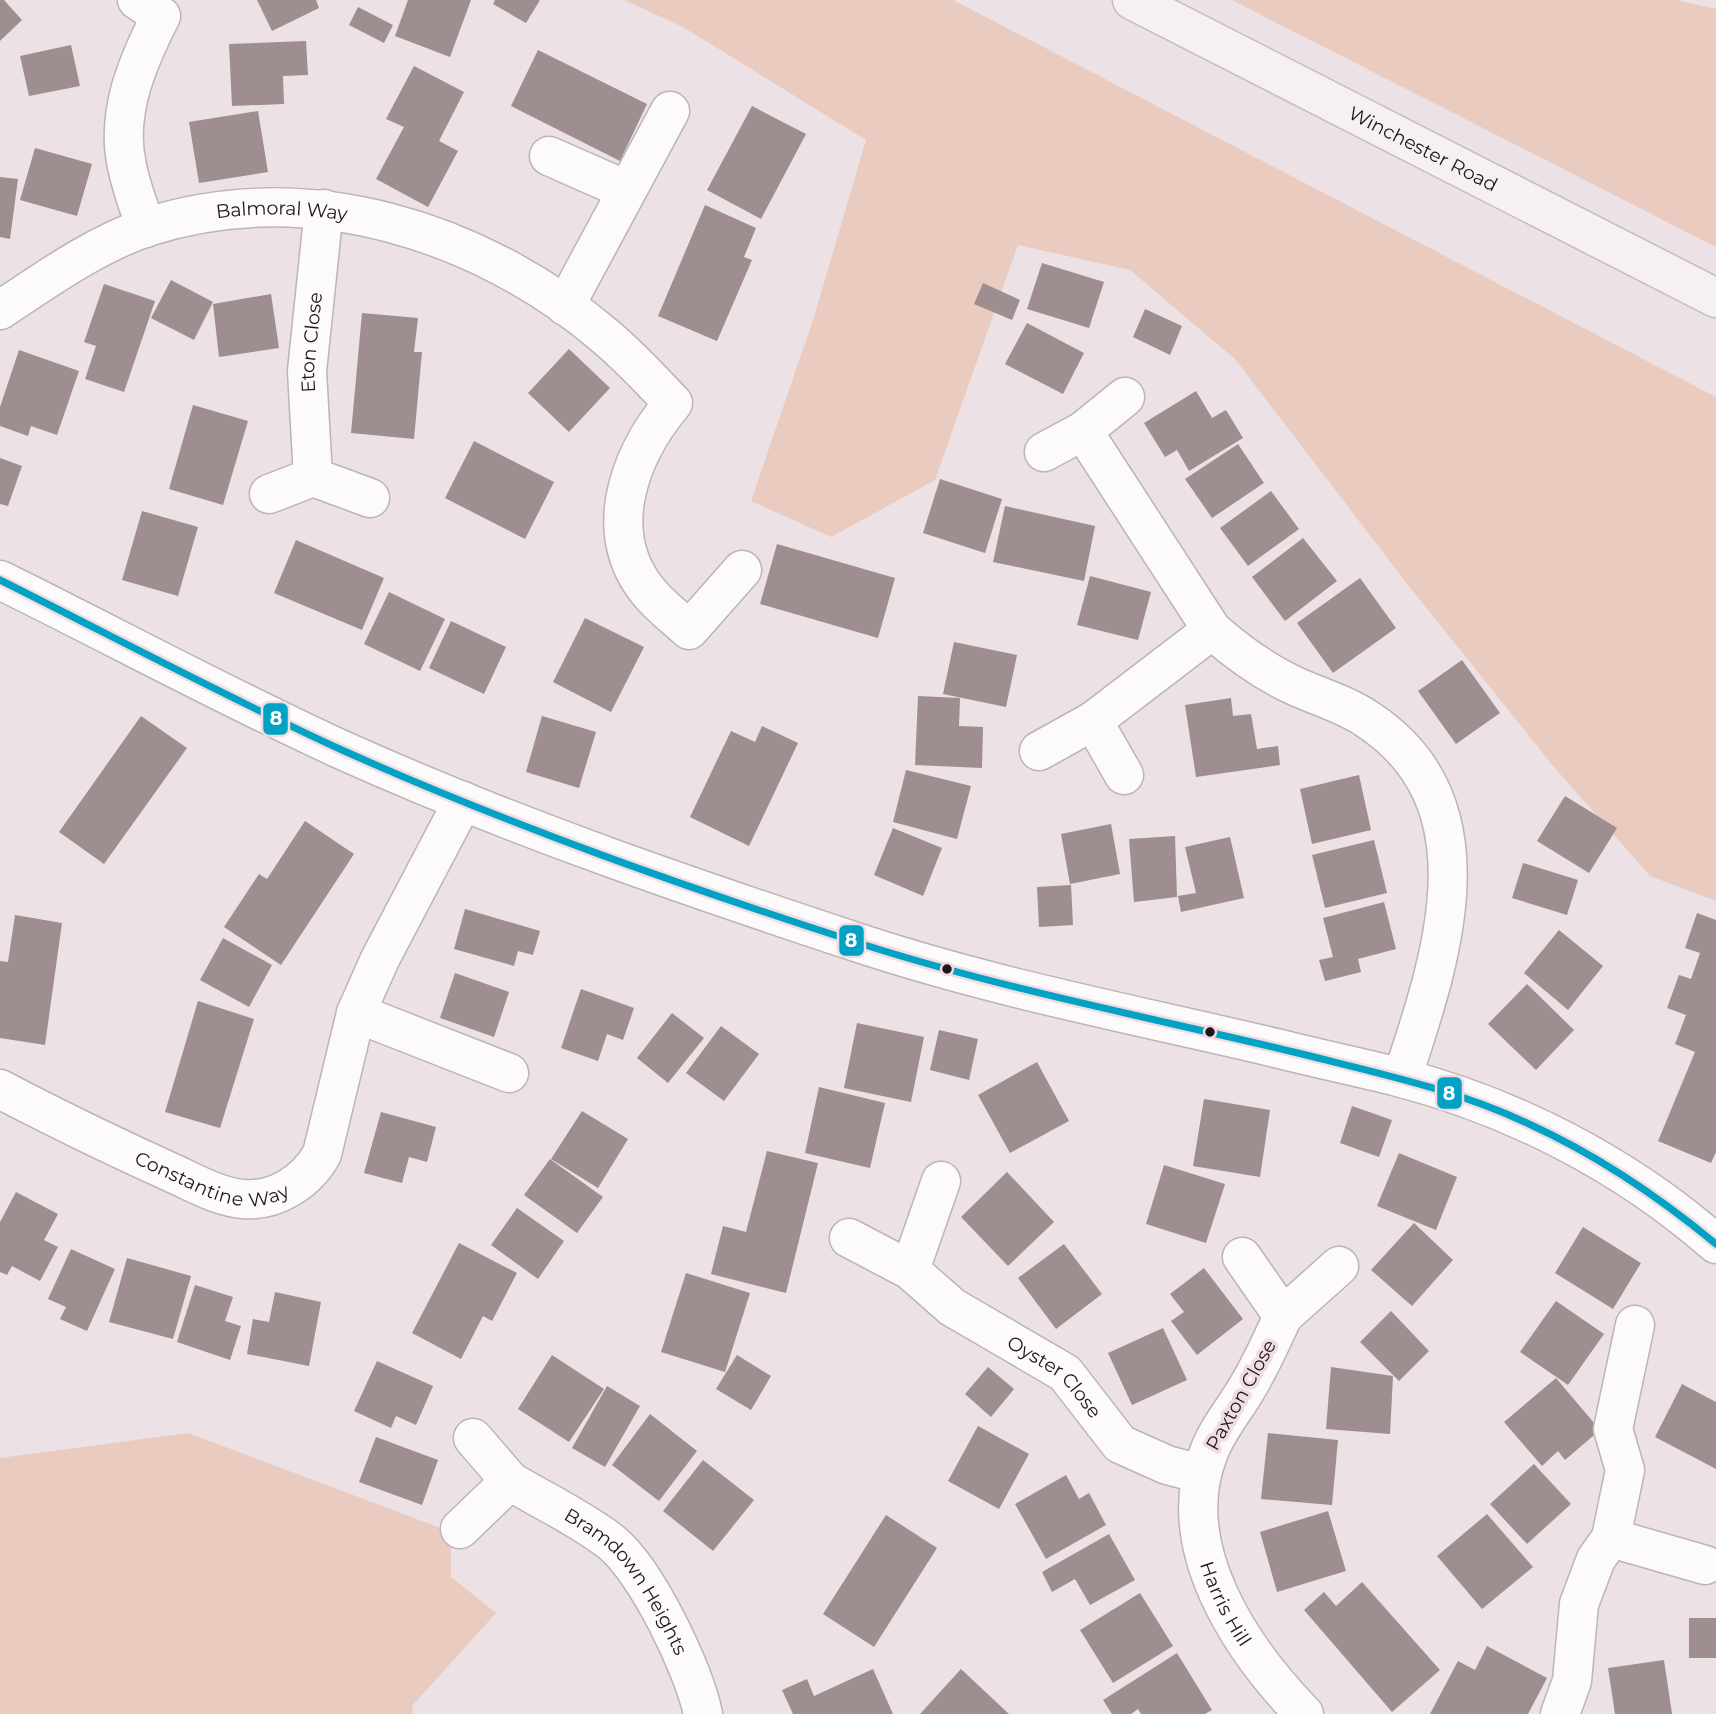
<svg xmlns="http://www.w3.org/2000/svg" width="1716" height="1714" font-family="Montserrat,sans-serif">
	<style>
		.green { fill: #e9cbbf }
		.building { fill: #9e8e8f }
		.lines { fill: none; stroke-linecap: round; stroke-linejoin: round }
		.minor-casing { stroke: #bcb4b6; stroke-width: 41 }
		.major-casing { stroke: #c2bdbf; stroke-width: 41 }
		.minor { stroke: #fcfafb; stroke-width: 38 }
		.major { stroke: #f6eff4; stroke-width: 38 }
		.bus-1-casing { stroke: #f0dde2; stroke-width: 12 }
		.bus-1 { stroke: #02a2c5; stroke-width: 7 }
		.bus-dot { fill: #1e1719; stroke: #f0dde2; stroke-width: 2.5 }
		.labels { text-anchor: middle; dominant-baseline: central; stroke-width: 7; stroke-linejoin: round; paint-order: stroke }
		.street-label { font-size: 19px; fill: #1e1719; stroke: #f0dde2 }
		.line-badge { stroke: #f0dde2; stroke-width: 2.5 }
		.badge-label { font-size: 19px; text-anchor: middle; font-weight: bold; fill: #fff }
	</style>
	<rect width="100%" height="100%" fill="#ece1e4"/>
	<g class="green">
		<polygon points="624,0 953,0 1716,397 1716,901 1650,876 1554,767 1408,585 1235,359 1130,270 1018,245 935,480 831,537 751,501 814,317 866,140 683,27"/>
		<polygon points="1232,0 1676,0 1716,9 1716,247"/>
		<polygon points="188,1433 451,1532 451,1577 496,1613 412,1706 413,1714 0,1714 0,1458"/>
	</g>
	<g class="building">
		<polygon points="0,0 4,0 22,20 0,41"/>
		<polygon points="257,0 316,0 319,8 272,31"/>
		<polygon points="408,0 471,0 450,57 395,36"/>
		<polygon points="495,0 540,0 526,23 493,4"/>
		<polygon points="358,7 393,25 384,43 349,25"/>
		<polygon points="306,41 308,75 283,76 284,104 232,106 229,44"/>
		<polygon points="71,45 80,86 29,96 20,56"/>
		<polygon points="538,50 647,104 620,161 511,106"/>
		<polygon points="414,66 464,92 439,141 458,151 428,207 376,179 404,127 386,119"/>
		<polygon points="752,106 806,134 761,219 707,190"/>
		<polygon points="258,111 268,172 199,183 189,122"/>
		<polygon points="35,148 92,164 77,216 20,200"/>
		<polygon points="0,177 18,179 10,239 0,237"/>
		<polygon points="705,205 756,228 744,257 752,260 717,341 658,316"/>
		<polygon points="1042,263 1104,282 1089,328 1027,309"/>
		<polygon points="171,280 213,302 194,340 151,318"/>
		<polygon points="983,283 1020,300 1012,320 974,304"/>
		<polygon points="104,284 155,301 124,392 85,379 96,346 84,342"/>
		<polygon points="271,294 279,348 219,357 213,304"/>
		<polygon points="1145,309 1182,326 1170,355 1133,337"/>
		<polygon points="362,313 418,318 414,352 422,352 414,439 351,433"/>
		<polygon points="1027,323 1084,353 1063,394 1005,364"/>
		<polygon points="569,349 610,388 569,432 528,393"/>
		<polygon points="19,350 79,371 57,435 31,426 28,436 0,426 0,407"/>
		<polygon points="1196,391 1212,418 1226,410 1243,438 1189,471 1177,450 1165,457 1144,423"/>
		<polygon points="193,405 248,421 223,505 169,489"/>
		<polygon points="474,441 554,482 525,539 445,498"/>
		<polygon points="1238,444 1264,483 1212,518 1185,479"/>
		<polygon points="0,458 22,466 8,506 0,504"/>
		<polygon points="940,479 1002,499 985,553 923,533"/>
		<polygon points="1271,491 1299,529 1248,566 1220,528"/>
		<polygon points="1005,506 1095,526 1084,581 993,562"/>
		<polygon points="142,511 198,527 178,596 122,580"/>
		<polygon points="1303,538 1337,581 1285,621 1252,577"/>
		<polygon points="296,540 384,578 362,630 274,593"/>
		<polygon points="777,544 895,578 878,638 760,604"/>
		<polygon points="1090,576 1151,592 1138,640 1077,625"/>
		<polygon points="1360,578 1396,628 1333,673 1297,623"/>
		<polygon points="389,592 445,619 420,671 364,644"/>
		<polygon points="585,618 644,647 611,712 553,682"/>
		<polygon points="451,621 506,647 484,694 429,668"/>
		<polygon points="954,642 1017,655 1006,707 943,694"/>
		<polygon points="1462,660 1500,713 1456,744 1418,691"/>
		<polygon points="918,696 960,698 959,726 983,727 982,768 915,765"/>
		<polygon points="1231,698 1233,716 1251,714 1257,749 1278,746 1280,765 1196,777 1185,705"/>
		<polygon points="141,716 187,748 104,864 59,832"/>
		<polygon points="542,716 596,732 579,788 526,772"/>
		<polygon points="762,726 798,743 749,846 690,817 731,731 755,742"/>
		<polygon points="906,770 971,786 957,839 893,822"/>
		<polygon points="1359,775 1371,830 1312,844 1300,789"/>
		<polygon points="1565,796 1617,828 1589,873 1537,841"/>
		<polygon points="305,821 354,854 281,965 224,927 259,874 267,879"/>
		<polygon points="1111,824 1120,874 1070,884 1061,834"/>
		<polygon points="893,828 942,848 923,896 874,875"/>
		<polygon points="1175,836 1177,897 1134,902 1129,839"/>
		<polygon points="1230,837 1244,898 1181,912 1178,896 1196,893 1185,847"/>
		<polygon points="1374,840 1387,893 1325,908 1312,855"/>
		<polygon points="1523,863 1578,880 1567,915 1512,898"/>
		<polygon points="1071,885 1073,925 1039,927 1037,887"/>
		<polygon points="1384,902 1396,949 1358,959 1361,972 1325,981 1319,960 1333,957 1323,918"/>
		<polygon points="465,909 540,931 533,955 518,951 514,966 454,949"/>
		<polygon points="1697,913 1716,920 1716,1152 1711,1163 1658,1141 1695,1052 1675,1044 1686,1015 1667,1008 1679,975 1691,979 1700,953 1685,948"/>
		<polygon points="15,915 62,923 45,1045 0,1038 0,961 8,962"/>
		<polygon points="1559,930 1603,966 1568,1010 1524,973"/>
		<polygon points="223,938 272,965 249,1007 200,980"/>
		<polygon points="455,973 509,992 494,1037 440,1018"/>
		<polygon points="1527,984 1574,1030 1536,1070 1488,1024"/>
		<polygon points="581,989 634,1008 623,1040 607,1034 598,1061 561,1048"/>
		<polygon points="198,1001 254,1019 220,1128 165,1112"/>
		<polygon points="672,1013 704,1038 668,1083 637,1058"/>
		<polygon points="857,1023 924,1037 911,1102 844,1088"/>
		<polygon points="721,1026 759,1054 724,1101 686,1073"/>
		<polygon points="939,1030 978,1039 969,1080 930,1070"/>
		<polygon points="1037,1062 1069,1121 1010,1153 978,1095"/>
		<polygon points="819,1087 885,1103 870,1168 805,1153"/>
		<polygon points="1204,1099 1270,1110 1260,1177 1193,1166"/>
		<polygon points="1352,1106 1392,1120 1379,1157 1340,1143"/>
		<polygon points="582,1111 628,1139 598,1188 551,1159"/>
		<polygon points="381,1112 436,1127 427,1162 409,1157 402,1183 364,1173"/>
		<polygon points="767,1151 818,1163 786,1293 711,1274 723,1226 746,1232"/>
		<polygon points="1399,1153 1457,1177 1436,1230 1377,1206"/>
		<polygon points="550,1159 603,1197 577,1233 524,1195"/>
		<polygon points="1164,1165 1225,1184 1206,1243 1146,1224"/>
		<polygon points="1007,1172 1054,1222 1008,1266 961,1217"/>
		<polygon points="16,1192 58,1214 44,1240 58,1247 40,1281 12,1266 7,1275 0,1272 0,1222"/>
		<polygon points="517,1208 564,1241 538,1279 491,1245"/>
		<polygon points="1414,1223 1453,1260 1412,1306 1371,1270"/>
		<polygon points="1583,1227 1641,1263 1613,1309 1555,1273"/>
		<polygon points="459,1243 517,1273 492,1321 483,1316 461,1359 412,1333"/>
		<polygon points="1064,1244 1102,1294 1056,1329 1018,1278"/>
		<polygon points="71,1249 115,1269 87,1331 60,1319 66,1307 48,1299"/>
		<polygon points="127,1258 191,1276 173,1339 109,1322"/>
		<polygon points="1204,1268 1243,1319 1197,1355 1171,1321 1184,1312 1170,1294"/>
		<polygon points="686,1273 750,1293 725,1372 661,1352"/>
		<polygon points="195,1285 233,1297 225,1321 241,1326 230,1360 177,1342"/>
		<polygon points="275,1292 321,1302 309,1366 247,1354 253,1319 269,1322"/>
		<polygon points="1556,1301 1604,1334 1568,1385 1520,1352"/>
		<polygon points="1391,1311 1429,1351 1399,1381 1360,1342"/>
		<polygon points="1163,1328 1187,1380 1132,1405 1108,1353"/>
		<polygon points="552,1355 604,1389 569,1442 518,1409"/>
		<polygon points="737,1355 771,1376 751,1410 716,1389"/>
		<polygon points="377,1361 433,1386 416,1425 396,1416 391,1428 354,1411"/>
		<polygon points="988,1367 1014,1389 991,1417 965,1394"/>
		<polygon points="1331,1367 1393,1376 1390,1434 1326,1429"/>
		<polygon points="1556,1378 1600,1430 1565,1460 1558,1451 1542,1466 1504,1422"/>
		<polygon points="1682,1384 1716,1402 1716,1469 1655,1437"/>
		<polygon points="607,1386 640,1406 605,1467 572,1448"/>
		<polygon points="650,1414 697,1451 659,1501 612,1465"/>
		<polygon points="978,1426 1029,1454 999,1509 948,1481"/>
		<polygon points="1268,1433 1338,1440 1332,1505 1261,1499"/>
		<polygon points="376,1437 438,1460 422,1505 359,1482"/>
		<polygon points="703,1460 754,1500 713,1551 663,1511"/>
		<polygon points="1534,1464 1571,1504 1527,1544 1490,1504"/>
		<polygon points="1066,1475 1079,1499 1089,1493 1106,1525 1046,1559 1015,1504"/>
		<polygon points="1328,1511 1346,1571 1277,1592 1260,1532"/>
		<polygon points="1487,1514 1533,1567 1482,1609 1437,1556"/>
		<polygon points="886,1515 937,1548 874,1647 823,1614"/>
		<polygon points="1109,1534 1135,1580 1090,1605 1075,1579 1052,1592 1042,1572"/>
		<polygon points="1362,1582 1440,1670 1392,1712 1304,1610 1324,1592 1336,1606"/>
		<polygon points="1140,1593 1173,1646 1113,1683 1080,1630"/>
		<rect x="1689" y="1618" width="27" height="40"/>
		<polygon points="1487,1646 1547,1678 1528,1714 1430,1714 1458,1661 1475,1670"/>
		<polygon points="1177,1653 1212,1710 1205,1714 1141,1714 1138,1709 1131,1714 1112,1714 1103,1700"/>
		<polygon points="1664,1660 1672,1714 1615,1714 1608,1668"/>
		<polygon points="873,1669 893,1714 793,1714 782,1690 807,1679 814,1696"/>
		<polygon points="961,1669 1009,1714 920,1714"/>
	</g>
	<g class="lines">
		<g class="minor-casing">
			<g id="minor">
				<path d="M 137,0 L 161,16 C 138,61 115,113 127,166 C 131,187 139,207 146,228"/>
				<polyline points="549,156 626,190"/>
				<polyline points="565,306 670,111"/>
				<path id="s1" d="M 0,310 C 46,280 94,245 147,227 C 307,176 480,230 605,336 C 629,356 651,380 673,403 C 628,457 598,537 653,597 C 664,609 677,619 689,630 L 742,570"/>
				<path d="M 1083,431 L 1212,630 C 1237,652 1264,672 1295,686 C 1319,697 1345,704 1367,719 C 1496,803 1441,960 1402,1078"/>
				<polyline points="1044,452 1083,431 1125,397"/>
				<path id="s2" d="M 313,477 L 307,371 L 324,209"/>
				<polyline points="269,494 313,477 370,498"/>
				<path d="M 0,580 C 114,636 226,697 342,750 C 511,826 689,887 865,945 C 1000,989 1141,1016 1280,1049 C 1319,1059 1359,1067 1398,1077 C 1514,1107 1626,1165 1716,1244"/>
				<polyline points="1093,721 1212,630"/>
				<polyline points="1039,751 1093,721 1124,775"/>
				<polyline points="356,1013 509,1073"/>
				<path id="s3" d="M 0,1089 C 55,1118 111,1145 168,1171 C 191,1181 217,1197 243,1199 C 276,1202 307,1181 322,1154 L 356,1013 L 380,959 L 463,801"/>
				<path id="s4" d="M 849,1238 L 910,1270 L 952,1307 L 1065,1373 L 1120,1444 L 1167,1465 L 1201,1474"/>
				<polyline points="1242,1257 1283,1316 1339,1266"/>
				<polyline points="910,1270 941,1181"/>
				<path id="s5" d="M 1283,1316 C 1272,1340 1261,1365 1247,1388 C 1235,1409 1218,1428 1209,1452 C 1171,1546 1241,1649 1304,1714"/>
				<path id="s6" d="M 510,1481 C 543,1501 580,1518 611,1542 C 646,1570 694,1669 703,1714"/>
				<polyline points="460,1529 510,1481 473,1438"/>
				<polyline points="1611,1538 1705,1565"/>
				<polyline points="1560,1714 1572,1681 1579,1604 1596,1559 1611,1538 1625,1470 1613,1429 1635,1325"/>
			</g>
		</g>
		<g class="major-casing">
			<g id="major">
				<path id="s7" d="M 1132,0 L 1716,298"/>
			</g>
		</g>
		<use href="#minor" class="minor"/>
		<use href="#major" class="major"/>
		<g class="bus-1-casing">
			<path id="bus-1" d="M 0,580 C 114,637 226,697 342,750 C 511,826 688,888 865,945 C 1007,990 1153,1018 1298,1053 C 1377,1073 1455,1089 1529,1124 C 1597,1155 1658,1196 1716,1244"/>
		</g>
		<use href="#bus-1" class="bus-1"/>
	</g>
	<g class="bus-dot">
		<circle cx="947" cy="969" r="6"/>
		<circle cx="1210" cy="1032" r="6"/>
	</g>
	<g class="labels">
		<g class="street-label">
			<text stroke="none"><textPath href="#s7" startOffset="327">Winchester Road</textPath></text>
			<text stroke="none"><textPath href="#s1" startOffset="306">Balmoral Way</textPath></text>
			<text stroke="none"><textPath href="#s2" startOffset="135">Eton Close</textPath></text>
			<text stroke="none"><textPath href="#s3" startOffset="233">Constantine Way</textPath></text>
			<text stroke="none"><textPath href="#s4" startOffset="250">Oyster Close</textPath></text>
			<text transform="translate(1241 1395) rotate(-61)">Paxton Close</text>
			<text stroke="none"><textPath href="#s6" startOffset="158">Bramdown Heights</textPath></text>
			<text stroke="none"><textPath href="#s5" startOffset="313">Harris Hill</textPath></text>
		</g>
	</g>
	<g class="line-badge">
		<rect x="262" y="702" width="27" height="34" rx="7" fill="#02a2c5"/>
		<rect x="838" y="924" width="27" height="33" rx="7" fill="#02a2c5"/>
		<rect x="1436" y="1076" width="27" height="34" rx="7" fill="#02a2c5"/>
	</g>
	<g class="badge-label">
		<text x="276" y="725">8</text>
		<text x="851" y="947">8</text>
		<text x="1449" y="1100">8</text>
	</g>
</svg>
